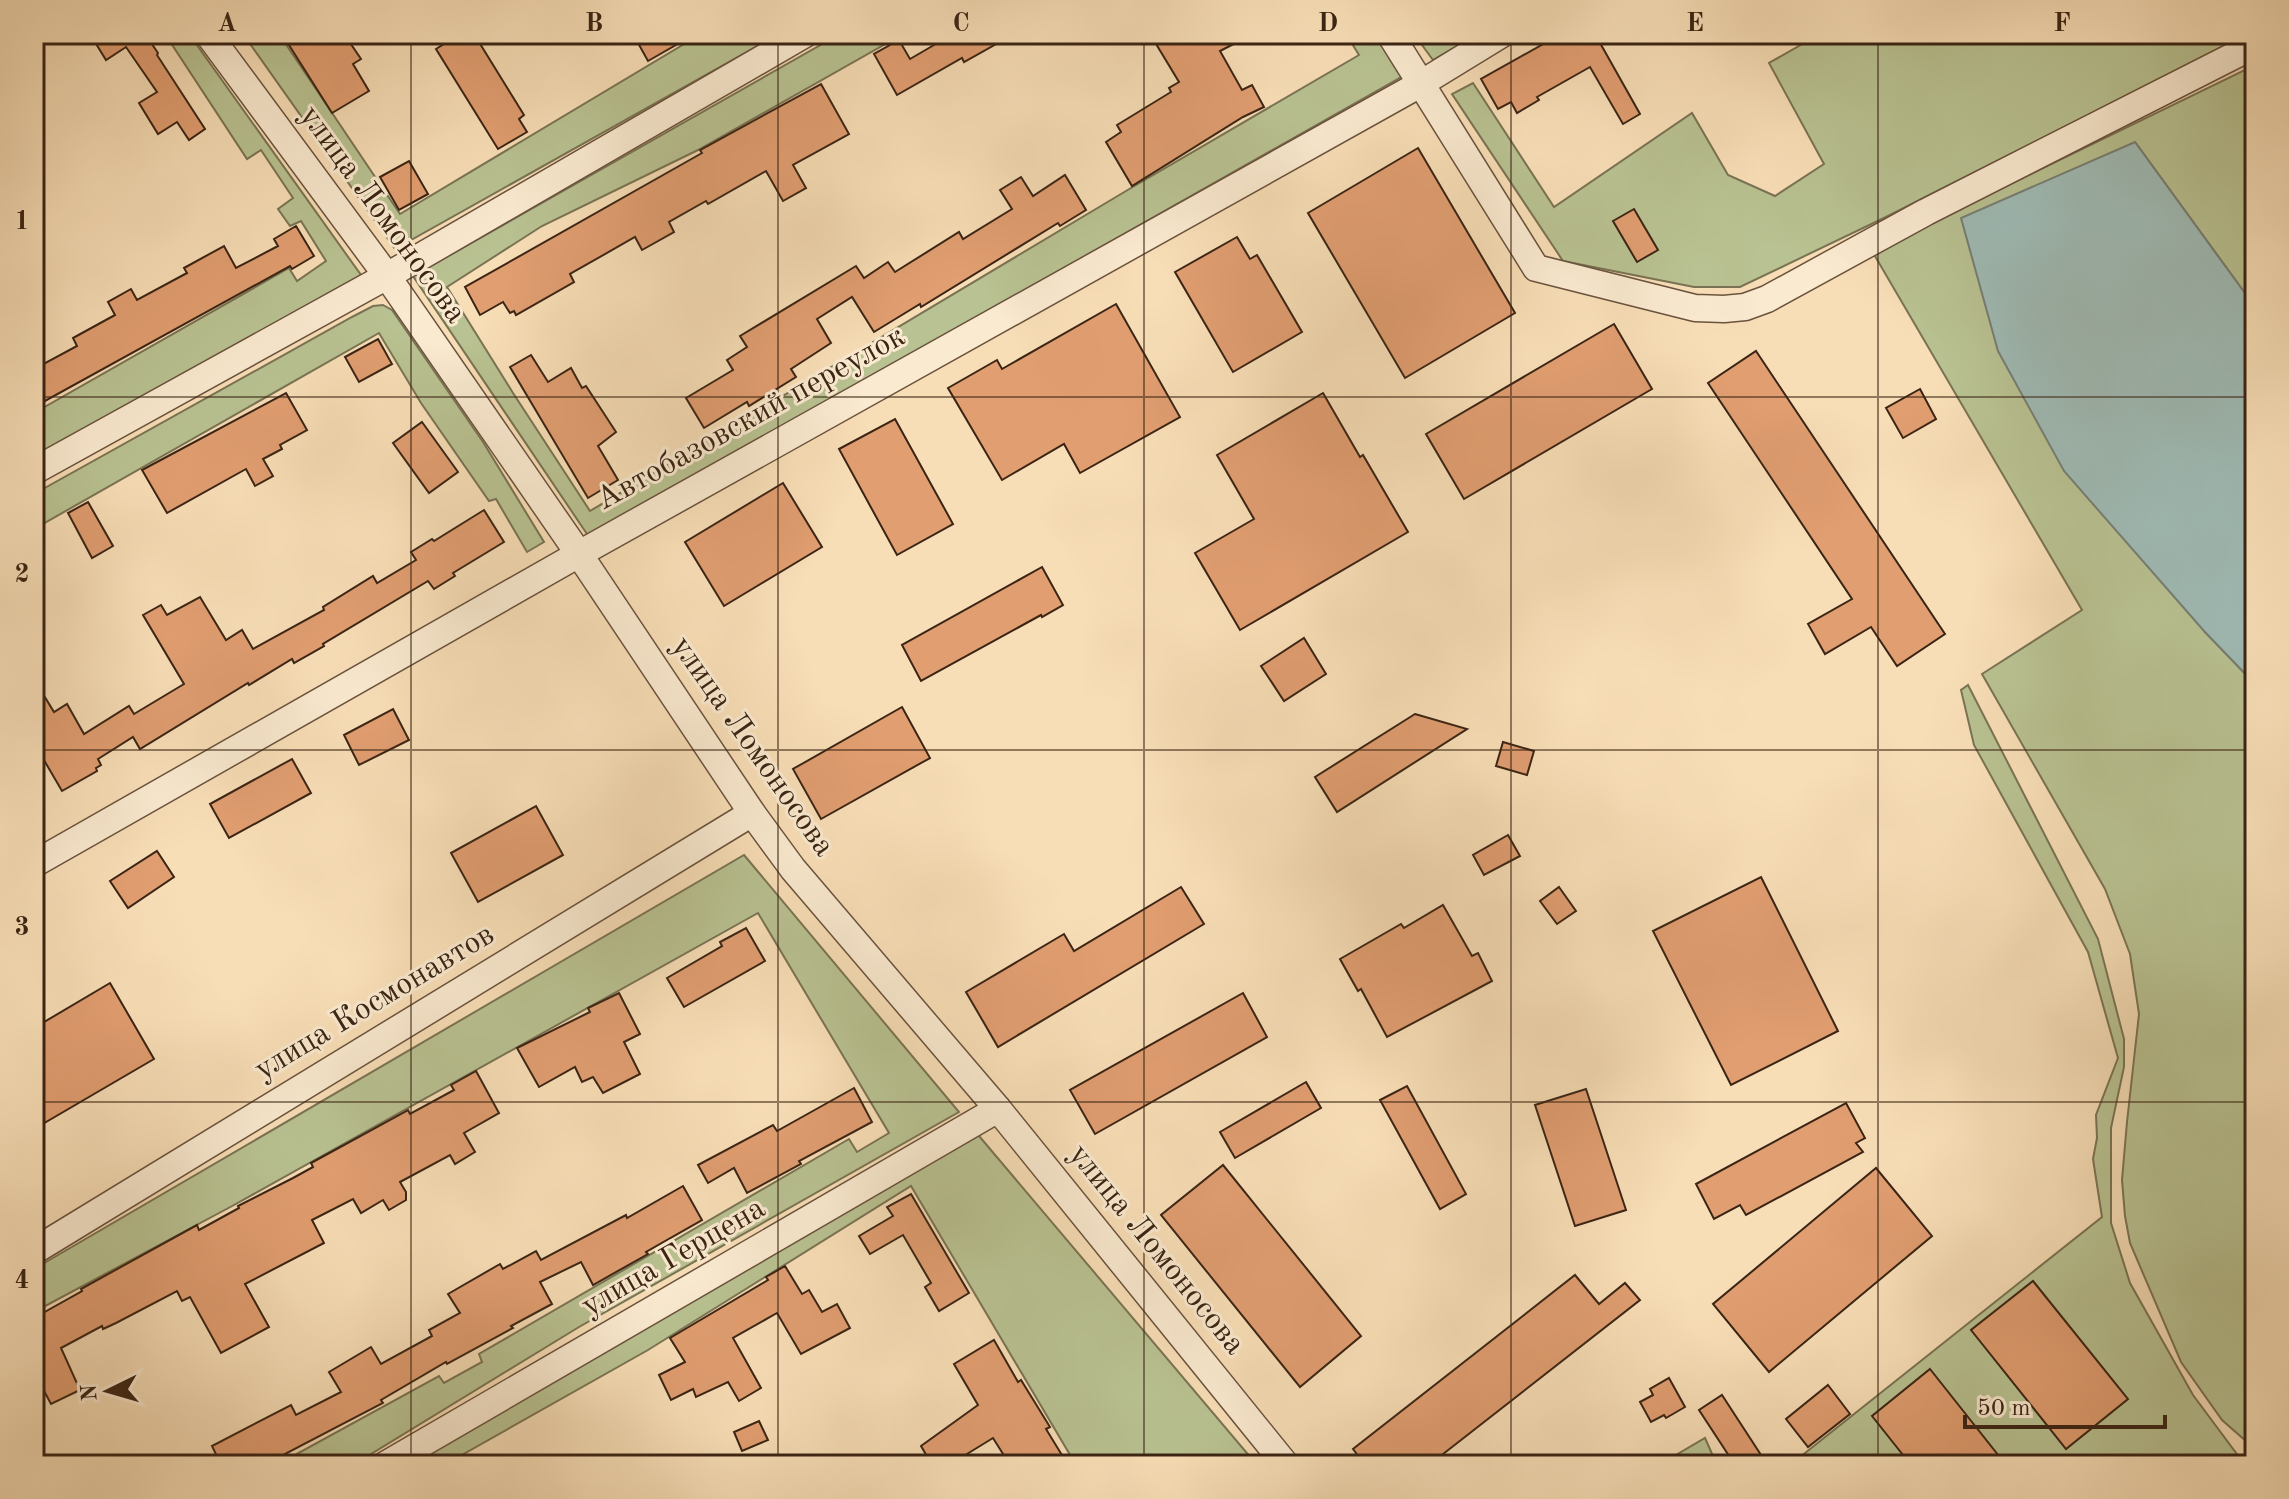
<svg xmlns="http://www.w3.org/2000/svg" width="2289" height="1499" font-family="'Old Standard TT',serif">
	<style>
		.green { fill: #b9c292; stroke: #7a7353; stroke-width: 2 }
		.water { fill: #9fbbb5; stroke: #777f75; stroke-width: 2 }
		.building { fill: #e19e71; stroke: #3a2414; stroke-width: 2 }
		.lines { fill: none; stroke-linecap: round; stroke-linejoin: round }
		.minor-casing { stroke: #6a523d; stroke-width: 29 }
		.minor { stroke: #faead0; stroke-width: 26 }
		.grid { fill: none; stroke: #3a2414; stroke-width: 2; stroke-opacity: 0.55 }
		.labels { text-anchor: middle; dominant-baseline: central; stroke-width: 6; stroke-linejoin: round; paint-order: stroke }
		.street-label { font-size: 32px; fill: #3a2414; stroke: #faead0 }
		.neatline { fill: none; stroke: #3a2414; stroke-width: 3 }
		.grid-label { font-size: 26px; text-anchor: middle; font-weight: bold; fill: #3a2414 }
	</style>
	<rect width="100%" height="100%" fill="#f8deb7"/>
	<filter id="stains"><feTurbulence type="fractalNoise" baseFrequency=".0025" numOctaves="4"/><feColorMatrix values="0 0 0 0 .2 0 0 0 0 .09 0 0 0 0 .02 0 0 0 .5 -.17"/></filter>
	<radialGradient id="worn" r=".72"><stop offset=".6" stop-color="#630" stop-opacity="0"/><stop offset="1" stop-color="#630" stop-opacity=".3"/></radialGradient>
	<g class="green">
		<polygon points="165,34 189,34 361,275 34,457 34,413 289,268 297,281 326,261 301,221 290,226 278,209 293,198 261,150 247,159"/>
		<polygon points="243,34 279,34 400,214 701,34 779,34 395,249"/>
		<polygon points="840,34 903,34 698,150 542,226 447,287 513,393 590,511 1131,188 1359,55 1346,34 1375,34 1403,76 589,537 413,276"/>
		<polygon points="1414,34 1478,34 1433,60"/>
		<polygon points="1820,34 2248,34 1886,217 1740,287 1694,287 1563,261 1452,94 1473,83 1554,207 1692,113 1728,175 1775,196 1824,164 1769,63"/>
		<polygon points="2255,65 2255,307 2135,142 2204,631 2255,684 2255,1449 2222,1420 2181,1362 2130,1243 2125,1216 2122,1180 2127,1122 2139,1014 2130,954 2105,889 1982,674 2082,610 1872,251"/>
		<polygon points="383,305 392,310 483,442 544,542 527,552 496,499 489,501 421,403 379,333 34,529 34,494 352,317 373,306"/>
		<polygon points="1968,685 2098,939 2124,1039 2124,1067 2111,1128 2111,1223 2130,1283 2193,1395 2245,1465 1790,1465 2102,1217 2093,1159 2097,1138 2096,1115 2118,1058 2088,952 1974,745 1961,690"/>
		<polygon points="744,855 959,1112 579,1327 353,1465 283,1465 282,1462 439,1376 444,1383 482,1362 479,1354 849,1139 857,1152 889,1133 758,913 234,1205 34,1312 34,1269"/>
		<polygon points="974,1130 1257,1465 1076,1465 911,1186 648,1350 444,1465 398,1465"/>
		<polygon points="1705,1438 1717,1465 1659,1465"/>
	</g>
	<polygon class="water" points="2135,142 2255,307 2255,684 2204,631 2064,471 1998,351 1961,218"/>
	<g class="building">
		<polygon points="90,34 145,34 158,53 157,55 205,129 189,140 177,122 158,134 139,103 157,92 126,47 106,60"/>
		<polygon points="282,34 344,34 361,59 353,64 369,91 332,113"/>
		<polygon points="460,34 474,34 524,115 519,119 527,132 498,149 436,49"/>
		<polygon points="633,34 695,34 648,61"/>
		<polygon points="953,34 1014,34 964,62 962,58 897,95 874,54 899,40 910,59"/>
		<polygon points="1150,34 1253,34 1220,51 1242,90 1252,85 1264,107 1243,117 1132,186 1106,142 1121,132 1117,125 1171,92 1169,88 1179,82"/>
		<polygon points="1561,34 1595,34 1640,114 1623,124 1590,67 1537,97 1539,100 1517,113 1511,102 1498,109 1481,79"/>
		<polygon points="821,84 849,134 793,165 806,188 783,201 766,171 708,204 706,201 669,222 674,232 642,250 635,237 570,274 574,282 516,315 514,311 510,313 503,302 480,315 465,287 702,153 700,150"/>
		<polygon points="1418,148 1515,313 1405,378 1308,213"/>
		<polygon points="409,161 428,194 399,210 380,177"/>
		<polygon points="1065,175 1086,210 1060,226 1058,223 921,307 920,304 874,332 852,297 817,319 831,343 791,369 796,377 749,406 747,402 704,428 686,398 733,370 727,360 747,347 740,336 856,266 864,278 888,262 895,272 959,232 963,239 1012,209 1000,190 1021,177 1033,196"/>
		<polygon points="1634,209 1658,250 1637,262 1613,221"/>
		<polygon points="296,226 314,256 292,269 290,266 34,407 34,369 77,346 73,338 115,315 108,302 131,289 137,300 187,273 184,268 224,246 236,268 278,246 274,239"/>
		<polygon points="1237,237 1250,259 1257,255 1302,332 1233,372 1175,272"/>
		<polygon points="1116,304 1180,417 1080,473 1064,444 1002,480 948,388 997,360 1002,369"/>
		<polygon points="1614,324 1652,389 1464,499 1426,434"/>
		<polygon points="378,339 392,364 359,382 345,357"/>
		<polygon points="1756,351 1945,634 1897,666 1871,627 1825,654 1808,624 1852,599 1708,383"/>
		<polygon points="531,355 548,382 571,368 582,388 586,386 616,432 598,446 618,480 588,498 510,367"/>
		<polygon points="1920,389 1936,419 1903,438 1886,408"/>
		<polygon points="286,393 307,430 280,445 282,449 263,459 273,476 255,486 246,469 167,513 142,470"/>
		<polygon points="1323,393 1360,457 1363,455 1408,532 1240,630 1195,553 1254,519 1217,455"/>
		<polygon points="895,419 953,524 897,555 839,449"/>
		<polygon points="422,422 458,472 429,493 393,443"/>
		<polygon points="783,483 822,547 724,606 685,542"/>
		<polygon points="88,502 113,546 92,558 68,513"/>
		<polygon points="484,510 504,542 453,573 455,576 434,589 428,581 323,644 324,646 294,663 292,659 249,685 248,683 140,749 133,737 98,759 101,765 96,768 97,771 62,791 34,743 34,679 54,712 67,704 84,734 129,706 134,714 184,684 143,615 161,605 167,615 200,597 226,640 242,630 253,649 324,610 323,607 373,576 377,583 416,560 411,552 432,539 434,541"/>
		<polygon points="1042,567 1063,605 1042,617 1041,615 921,681 902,645"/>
		<polygon points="1304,638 1326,674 1284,701 1261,666"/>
		<polygon points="902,707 930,758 821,819 793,769"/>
		<polygon points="393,709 409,740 359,765 344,735"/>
		<polygon points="1415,714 1467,729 1337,812 1315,777"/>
		<polygon points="1503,742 1534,751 1527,775 1496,766"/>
		<polygon points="292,759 311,793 229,838 210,804"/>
		<polygon points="536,806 563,855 478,902 451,853"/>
		<polygon points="1508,835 1520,856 1484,875 1473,855"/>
		<polygon points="157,851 174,877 128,908 110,881"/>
		<polygon points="1761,877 1838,1031 1731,1085 1653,931"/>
		<polygon points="1181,887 1204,924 998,1047 966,992 1064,934 1074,951"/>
		<polygon points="1559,887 1576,911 1557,924 1540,901"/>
		<polygon points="1443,905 1472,956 1478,953 1492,981 1387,1037 1361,989 1358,991 1340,959 1401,924 1404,928"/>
		<polygon points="746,928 765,961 684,1007 667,978 722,946 720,942"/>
		<polygon points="110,983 154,1059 34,1129 34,1028"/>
		<polygon points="619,993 640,1034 624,1042 640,1074 603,1093 593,1077 582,1082 575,1067 539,1087 517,1048 590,1012 588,1008"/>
		<polygon points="1243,993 1267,1037 1095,1134 1070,1090"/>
		<polygon points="476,1071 499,1113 464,1133 475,1152 455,1164 450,1155 400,1182 406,1192 406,1200 389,1210 383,1200 361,1213 353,1199 312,1220 324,1243 245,1284 269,1327 221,1353 190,1297 182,1301 177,1291 116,1323 103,1329 102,1326 61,1348 80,1390 51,1404 34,1372 34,1318 82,1291 81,1289 197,1225 199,1230 239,1208 238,1206 293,1178 313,1167 311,1163 408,1110 410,1114 454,1090 451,1085"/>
		<polygon points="1306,1082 1321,1108 1235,1158 1220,1132"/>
		<polygon points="1407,1086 1466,1194 1440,1209 1380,1100"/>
		<polygon points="854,1088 872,1122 799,1161 801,1164 747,1193 734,1168 708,1183 698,1165 773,1125 777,1131"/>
		<polygon points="1586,1089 1626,1210 1575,1226 1535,1105"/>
		<polygon points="1846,1103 1865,1138 1856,1143 1863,1152 1746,1215 1740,1205 1714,1219 1696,1184"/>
		<polygon points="1223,1165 1361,1336 1300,1387 1161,1215"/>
		<polygon points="1876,1168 1932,1236 1769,1372 1713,1304"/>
		<polygon points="683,1186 702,1220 646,1252 648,1254 593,1285 581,1262 540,1282 552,1304 511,1326 513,1328 447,1364 446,1362 381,1400 383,1403 264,1465 251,1465 246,1456 229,1465 221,1465 212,1446 291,1405 296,1415 341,1392 329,1372 371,1347 381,1364 432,1336 429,1330 460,1313 448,1294 500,1264 503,1269 536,1251 541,1260 626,1215 627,1218"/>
		<polygon points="911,1194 969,1293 939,1311 925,1287 931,1283 903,1235 870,1254 859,1236 893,1216 887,1207"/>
		<polygon points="785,1266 802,1294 809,1290 822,1312 837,1304 850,1328 801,1354 777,1313 733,1338 761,1388 739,1401 728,1382 696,1397 693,1389 671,1400 659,1375 685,1362 670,1338 768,1280 766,1277"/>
		<polygon points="1575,1275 1599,1304 1625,1283 1640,1300 1429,1465 1365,1465 1353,1449"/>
		<polygon points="2033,1281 2128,1399 2066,1449 1971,1330"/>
		<polygon points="994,1340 1018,1382 1021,1380 1050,1427 1046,1429 1068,1465 1010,1465 993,1438 949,1465 932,1465 921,1446 978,1405 954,1364"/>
		<polygon points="1930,1369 2006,1465 1911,1465 1872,1416"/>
		<polygon points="1669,1378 1685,1407 1666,1418 1664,1415 1651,1422 1640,1402 1653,1395 1650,1389"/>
		<polygon points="1828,1385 1850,1414 1808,1447 1786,1419"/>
		<polygon points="1722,1395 1761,1455 1746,1465 1735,1465 1699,1410"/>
		<polygon points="759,1421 768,1440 742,1451 734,1432"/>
	</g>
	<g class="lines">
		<g class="minor-casing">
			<g id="minor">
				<polyline points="208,34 387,276 579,554 752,813 793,869 998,1109 1286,1465"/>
				<polyline points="1390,34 1536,268 1695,308 1724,309 1745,307 1767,299 1926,212 2255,45"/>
				<polyline points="34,471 387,276 805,34"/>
				<polyline points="34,864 579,554 1422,83 1502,34"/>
				<polyline points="34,1251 752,813"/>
				<polyline points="385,1465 998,1109"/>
			</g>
		</g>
		<use href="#minor" class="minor"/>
	</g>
	<path class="grid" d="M 411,34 L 411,1465M 778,34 L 778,1465M 1144,34 L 1144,1465M 1511,34 L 1511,1465M 1878,34 L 1878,1465M 34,397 L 2255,397M 34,750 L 2255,750M 34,1102 L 2255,1102"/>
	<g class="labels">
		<g class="street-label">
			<text transform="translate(382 215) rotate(54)">улица Ломоносова</text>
			<text transform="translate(751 419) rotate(-29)">Автобазовский переулок</text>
			<text transform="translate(752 747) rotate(55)">улица Ломоносова</text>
			<text transform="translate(375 1003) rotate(-31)">улица Космонавтов</text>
			<text transform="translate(1156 1250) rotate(51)">улица Ломоносова</text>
			<text transform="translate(674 1258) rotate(-30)">улица Герцена</text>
		</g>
	</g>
	<rect width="2289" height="1499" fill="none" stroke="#f8deb7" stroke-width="88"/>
	<g transform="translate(108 1391) rotate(265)" stroke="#faead0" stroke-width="6" paint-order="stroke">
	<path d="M0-6L14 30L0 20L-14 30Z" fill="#3a2414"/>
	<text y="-12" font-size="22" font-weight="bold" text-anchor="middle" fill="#3a2414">N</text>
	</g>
	<path d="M1965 1415v12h200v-12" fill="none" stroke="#3a2414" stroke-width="4"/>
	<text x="1977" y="1415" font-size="24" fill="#3a2414" stroke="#faead0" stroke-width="6" paint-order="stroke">50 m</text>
	<rect x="44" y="44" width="2201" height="1411" class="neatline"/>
	<g class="grid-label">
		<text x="227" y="31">A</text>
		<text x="594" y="31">B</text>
		<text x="961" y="31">C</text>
		<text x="1328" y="31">D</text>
		<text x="1695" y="31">E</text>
		<text x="2062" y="31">F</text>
		<text x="22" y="229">1</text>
		<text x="22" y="582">2</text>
		<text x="22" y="935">3</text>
		<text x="22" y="1288">4</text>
	</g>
	<rect width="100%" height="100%" filter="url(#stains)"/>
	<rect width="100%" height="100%" fill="url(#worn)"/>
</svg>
